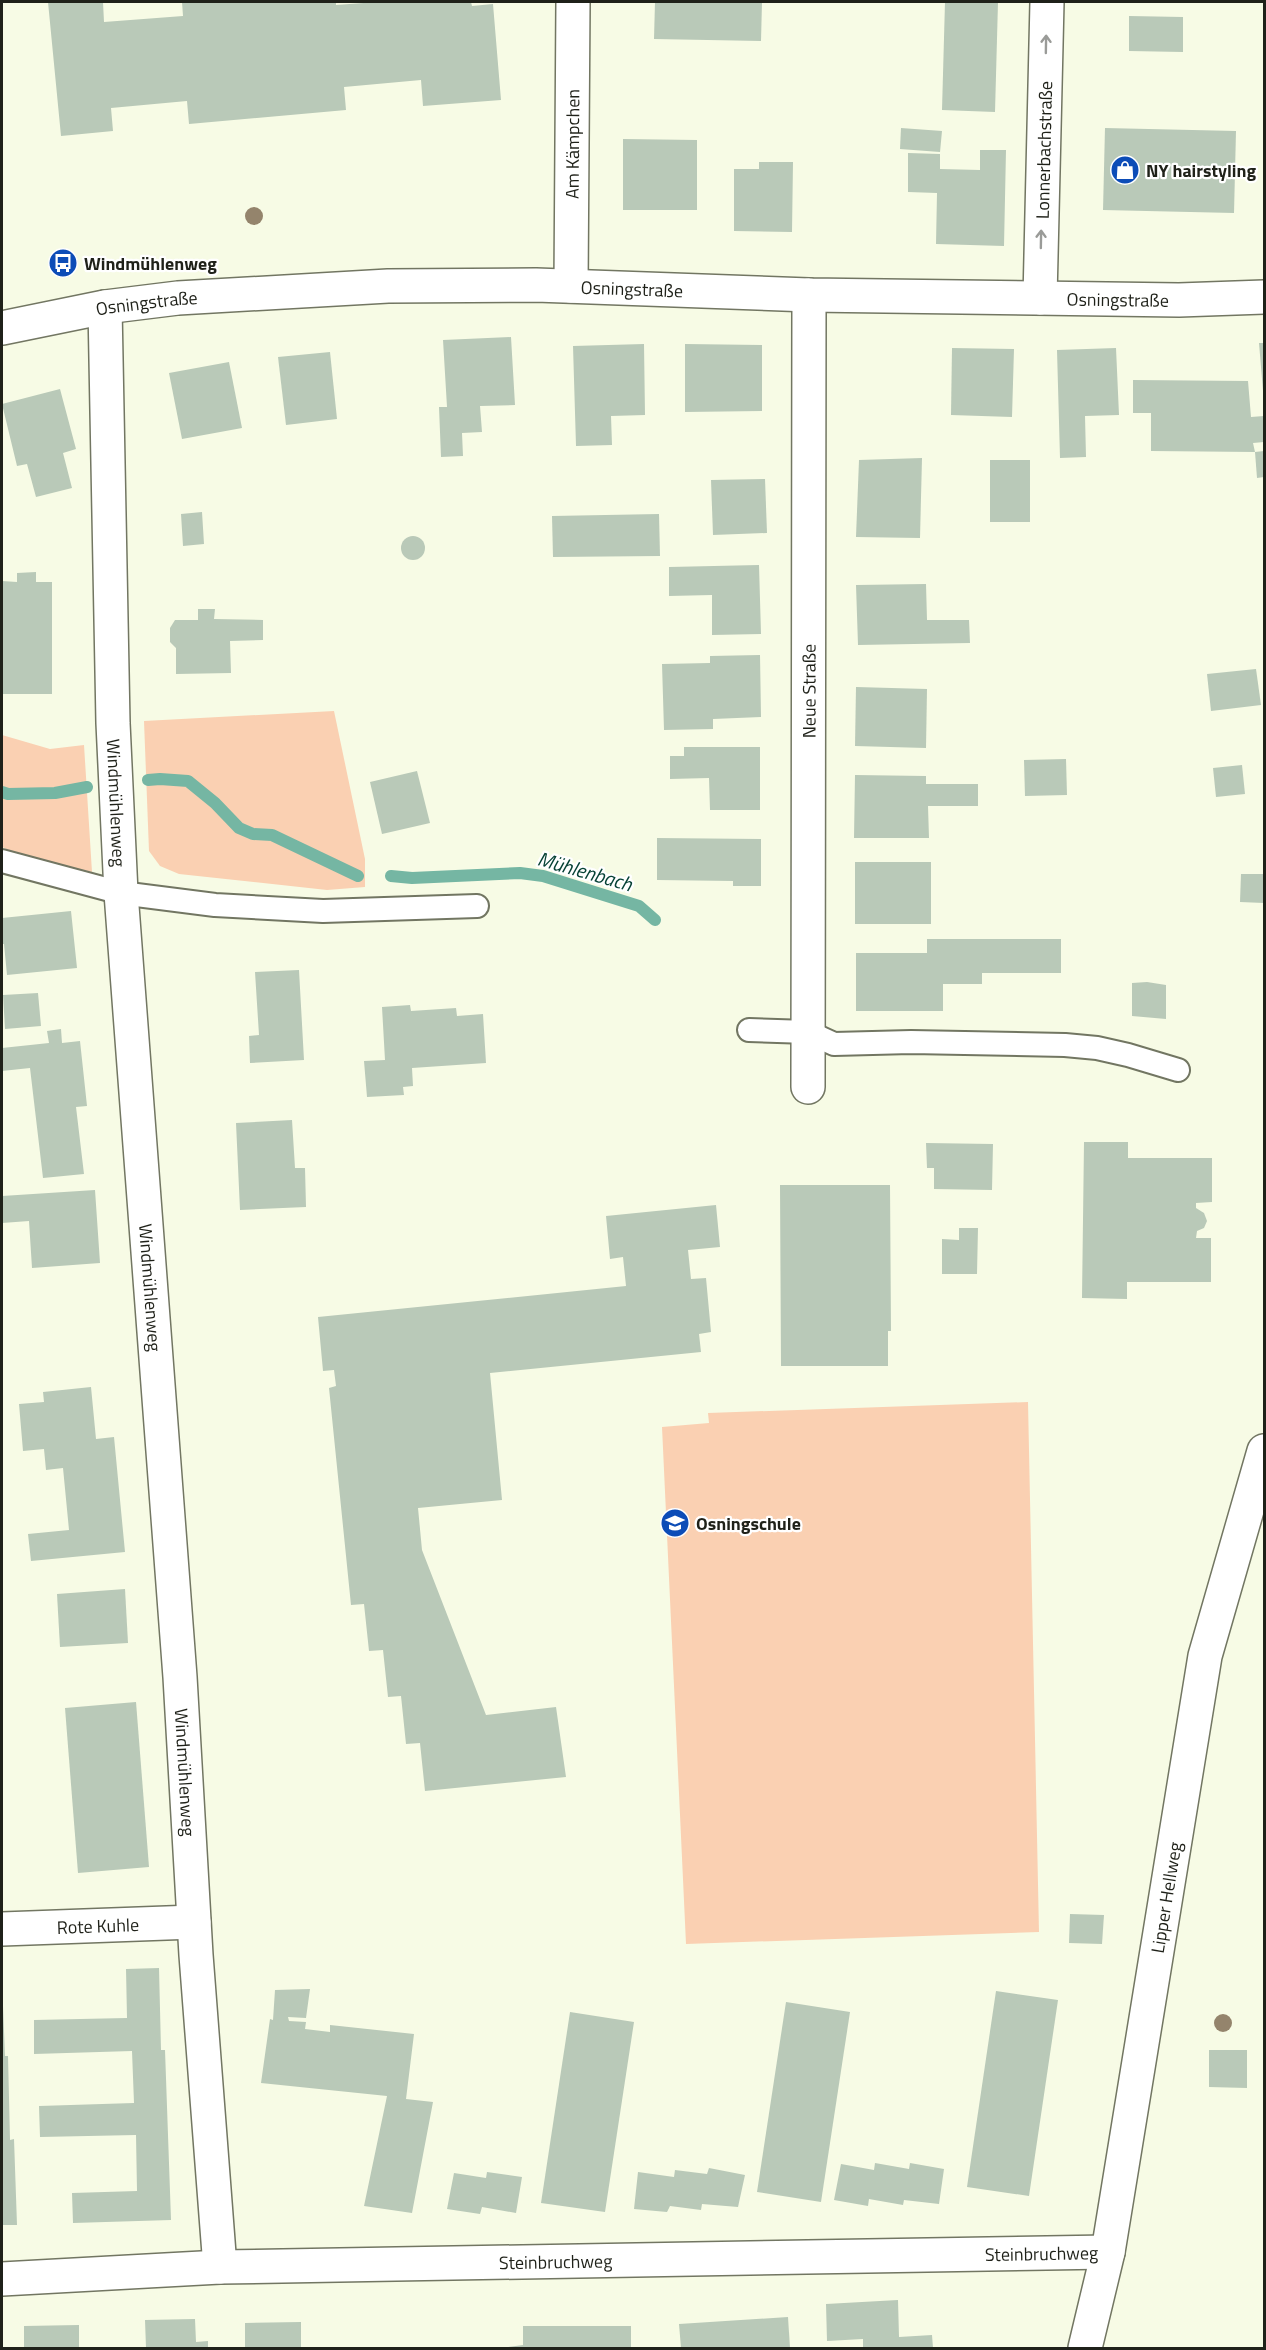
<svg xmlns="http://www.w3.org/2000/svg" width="1266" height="2350" font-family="'Titillium Web',sans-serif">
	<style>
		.green { fill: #fad0b2 }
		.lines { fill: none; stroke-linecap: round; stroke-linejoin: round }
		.stream { stroke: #75b6a3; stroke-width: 12 }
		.building { fill: #b9c9b8 }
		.lane-casing { stroke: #727662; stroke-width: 26 }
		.street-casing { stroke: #727662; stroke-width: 36 }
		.secondary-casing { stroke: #727662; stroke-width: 36 }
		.lane { stroke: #fff; stroke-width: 22 }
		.street { stroke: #fff; stroke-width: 33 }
		.secondary { stroke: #fff; stroke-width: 33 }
		.tree { fill: #94846c }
		.oneway { stroke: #9a9b98 }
		.labels { text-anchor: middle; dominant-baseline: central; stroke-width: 4.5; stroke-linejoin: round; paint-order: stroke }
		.street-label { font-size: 18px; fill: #1f2119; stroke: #fff }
		.poi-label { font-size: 18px; font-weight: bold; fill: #1f2119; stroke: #fff; text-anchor: start }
		.water-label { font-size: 20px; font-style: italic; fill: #074236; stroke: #fff }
	</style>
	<rect width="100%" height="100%" fill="#f7fbe5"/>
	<g class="green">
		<polygon points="334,711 365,859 365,887 327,890 179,874 160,866 149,851 144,721"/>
		<polygon points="2,735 50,749 84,745 92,872 31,859 2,847"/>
		<polygon points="1028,1402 1039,1932 686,1944 662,1427 709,1423 708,1413"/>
	</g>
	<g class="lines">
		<g class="stream">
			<polyline points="148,780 160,779 188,781 215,803 239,828 253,834 272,835 358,876"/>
			<polyline points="2,792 8,794 55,793 87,787"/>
			<polyline points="391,876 412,878 520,873 543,876 639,906 655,920"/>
		</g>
	</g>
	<g class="building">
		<polygon points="48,2 103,2 104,22 183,16 182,2 336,2 336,5 377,2 471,2 472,6 493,4 501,100 423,106 421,80 344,87 346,110 189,124 187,101 111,108 113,131 61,136"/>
		<polygon points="655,2 762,2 761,41 654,39"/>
		<polygon points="945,2 998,2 995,112 942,110"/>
		<polygon points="1129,16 1183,17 1183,52 1129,51"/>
		<polygon points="901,128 942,131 940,152 900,149"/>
		<polygon points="1105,128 1236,131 1234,213 1103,210"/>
		<polygon points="623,139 697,140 697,210 623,210"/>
		<polygon points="980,150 1006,150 1004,246 936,244 937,193 908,192 908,153 940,154 940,169 980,170"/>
		<polygon points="759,162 793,162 792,232 734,231 734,169 759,169"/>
		<polygon points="511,337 515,405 480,406 482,432 462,433 463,456 441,457 439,407 447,407 443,340"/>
		<polygon points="1259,343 1264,343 1264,391 1263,391"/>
		<polygon points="644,344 645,415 611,416 612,445 576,446 573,346"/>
		<polygon points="685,344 762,345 762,411 685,412"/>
		<polygon points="952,348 1014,349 1012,417 951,415"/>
		<polygon points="1116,348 1119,415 1085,416 1086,457 1060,458 1057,350"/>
		<polygon points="330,352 337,419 286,425 278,357"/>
		<polygon points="229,362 242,428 182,439 169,373"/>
		<polygon points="1133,380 1248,381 1251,417 1264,416 1264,442 1253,443 1255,452 1151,451 1151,413 1133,413"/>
		<polygon points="60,389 76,449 63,453 72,488 36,497 27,464 17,466 2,404"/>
		<polygon points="1264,451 1264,477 1257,478 1255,452"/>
		<polygon points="922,458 920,538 856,537 859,460"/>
		<rect x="990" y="460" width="40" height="62"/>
		<polygon points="765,479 767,533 713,535 711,480"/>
		<polygon points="202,512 204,544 183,546 181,514"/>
		<polygon points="659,514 660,556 553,557 552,516"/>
		<circle cx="413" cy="548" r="12"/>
		<polygon points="759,565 761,634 712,635 712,595 669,596 669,567"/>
		<polygon points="36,572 36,582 52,582 52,694 2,694 2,581 17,582 17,573"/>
		<polygon points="926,584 927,620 969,620 970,643 858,645 856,585"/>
		<polygon points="198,609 215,609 214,619 263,620 263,640 230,641 231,673 176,674 176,648 170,642 170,628 175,620 198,620"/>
		<polygon points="760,655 761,717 713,719 713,729 664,730 662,664 710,663 710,656"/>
		<polygon points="1256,669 1261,705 1211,711 1207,674"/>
		<polygon points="856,687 927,689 926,748 855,746"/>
		<polygon points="684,747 760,747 760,810 710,810 709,778 670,779 670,756 684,756"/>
		<polygon points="1066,759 1067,795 1025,796 1024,760"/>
		<polygon points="1242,765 1245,794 1216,797 1213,768"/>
		<polygon points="417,771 430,823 382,834 370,782"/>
		<polygon points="855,775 926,776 926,784 978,784 978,806 928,806 929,838 854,838"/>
		<polygon points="657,838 761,839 761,886 733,886 733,881 657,880"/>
		<rect x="855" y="862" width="76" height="62"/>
		<polygon points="1241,874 1264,874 1264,903 1240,902"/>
		<polygon points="71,911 77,968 7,975 4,944 2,944 2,918"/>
		<polygon points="927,939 1061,939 1061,973 982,973 982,984 943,984 943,1011 856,1011 856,953 927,953"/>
		<polygon points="299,970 304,1060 250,1063 249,1036 259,1035 255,972"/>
		<polygon points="1147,982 1166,985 1166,1019 1132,1016 1132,983"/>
		<polygon points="38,993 41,1026 5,1029 3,995"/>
		<polygon points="410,1005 411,1011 456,1008 457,1016 483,1014 486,1063 412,1068 413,1086 403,1087 404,1095 367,1097 364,1061 385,1060 382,1007"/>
		<polygon points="61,1029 62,1043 80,1041 87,1106 76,1107 84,1174 43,1178 30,1068 2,1071 2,1048 49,1043 47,1031"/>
		<polygon points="292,1120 295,1168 305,1168 306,1207 240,1210 236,1123"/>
		<polygon points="1084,1142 1128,1142 1128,1158 1212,1158 1212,1202 1196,1203 1196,1208 1204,1213 1207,1221 1204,1228 1197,1231 1196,1238 1211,1238 1211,1282 1127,1282 1127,1299 1082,1298"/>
		<polygon points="926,1143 993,1144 992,1190 934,1189 934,1168 927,1168"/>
		<polygon points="780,1185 890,1185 891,1331 888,1331 888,1366 781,1366"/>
		<polygon points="95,1190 100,1263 32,1268 29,1221 2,1223 2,1196"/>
		<polygon points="716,1205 720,1247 688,1250 691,1279 706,1278 711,1332 699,1334 701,1352 490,1373 502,1500 418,1508 422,1550 486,1715 556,1707 566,1777 425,1791 420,1743 406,1744 401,1696 388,1697 383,1650 369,1651 364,1604 351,1605 329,1388 336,1386 334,1370 323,1371 318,1317 626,1286 623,1257 610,1259 606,1216"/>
		<polygon points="959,1228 978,1228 977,1274 942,1274 942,1239 959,1240"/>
		<polygon points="91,1387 96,1439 114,1437 125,1552 31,1561 28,1534 69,1530 63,1468 46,1470 44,1449 23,1451 19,1404 44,1402 43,1392"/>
		<polygon points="125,1589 128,1643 60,1647 57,1594"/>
		<polygon points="136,1702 149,1867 78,1873 65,1708"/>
		<polygon points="1070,1914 1104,1915 1102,1944 1069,1943"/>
		<polygon points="159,1968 161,2050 165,2050 171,2220 73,2223 72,2193 137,2191 136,2135 40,2137 39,2106 134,2103 132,2051 34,2054 34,2020 127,2018 126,1969"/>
		<polygon points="310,1989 306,2018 288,2017 289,2021 306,2022 305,2029 330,2032 330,2025 414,2034 406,2099 433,2102 412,2213 364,2206 387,2096 261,2083 270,2019 273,2020 275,1990"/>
		<polygon points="996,1991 1058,2000 1029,2196 967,2187"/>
		<polygon points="786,2002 850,2012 821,2202 757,2192"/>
		<polygon points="2,2006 3,2006 5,2056 8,2056 10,2140 14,2139 17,2225 2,2225"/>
		<polygon points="570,2012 634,2022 605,2212 541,2203"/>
		<polygon points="1209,2050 1247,2050 1247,2088 1209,2087"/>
		<polygon points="875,2163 909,2169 910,2163 944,2169 939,2204 904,2200 903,2205 869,2199 868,2206 834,2200 841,2164 874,2170"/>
		<polygon points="709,2168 745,2175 738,2207 702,2204 701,2210 670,2206 667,2212 634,2209 638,2172 674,2177 675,2170 707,2174"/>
		<polygon points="487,2172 522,2177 516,2213 482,2207 480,2214 447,2209 454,2173 486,2178"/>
		<polygon points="898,2300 899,2337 932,2335 933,2348 863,2348 863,2339 827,2341 826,2304"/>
		<polygon points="788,2317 790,2348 681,2348 679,2324"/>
		<polygon points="195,2319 196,2342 208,2341 208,2348 146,2348 145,2320"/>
		<polygon points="301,2322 301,2348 245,2348 245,2323"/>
		<polygon points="79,2325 79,2348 24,2348 24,2326"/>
		<polygon points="523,2326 631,2326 631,2348 501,2348 523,2345"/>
	</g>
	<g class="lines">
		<g class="lane-casing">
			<g id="lane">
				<polyline points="2,861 121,893 215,905 323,911 477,906"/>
				<polyline points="749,1030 808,1032 834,1044 911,1042 1065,1045 1097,1048 1128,1055 1178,1070"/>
			</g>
		</g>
		<g class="street-casing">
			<g id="street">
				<path id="s1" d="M 571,286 L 573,2"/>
				<path id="s2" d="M 1040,298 L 1047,2"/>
				<path id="s3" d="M 105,307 L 113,723 L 121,893 L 180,1677 L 196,1955 L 220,2267"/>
				<path id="s4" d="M 808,1087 L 809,295"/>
				<path id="s5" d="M 2,1929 L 194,1922"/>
				<path id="s6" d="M 2,2279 L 220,2267 L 1108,2252"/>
				<path id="s7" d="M 1085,2348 L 1108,2252 L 1205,1656 L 1264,1451"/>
			</g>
		</g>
		<g class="secondary-casing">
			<g id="secondary">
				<path id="s8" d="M 2,328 L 105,307 L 178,298 L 388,286 L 536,285 L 809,295 L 1179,300 L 1264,297"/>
			</g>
		</g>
		<use href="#lane" class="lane"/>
		<use href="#street" class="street"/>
		<use href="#secondary" class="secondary"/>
	</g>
	<g class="tree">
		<circle cx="254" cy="216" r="9"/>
		<circle cx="1223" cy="2023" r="9"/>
	</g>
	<defs><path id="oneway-shaft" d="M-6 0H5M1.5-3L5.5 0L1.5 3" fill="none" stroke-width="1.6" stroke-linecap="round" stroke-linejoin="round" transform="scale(1.5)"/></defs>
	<g class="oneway">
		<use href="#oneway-shaft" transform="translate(1046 44) rotate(-89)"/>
		<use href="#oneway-shaft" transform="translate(1041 239) rotate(-89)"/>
	</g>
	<defs>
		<g id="shop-disc" transform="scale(1.5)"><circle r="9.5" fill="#0c4cb7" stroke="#fff"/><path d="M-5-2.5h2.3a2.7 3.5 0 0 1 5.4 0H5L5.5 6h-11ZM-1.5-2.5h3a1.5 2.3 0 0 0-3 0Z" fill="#fff"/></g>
		<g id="bus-disc" transform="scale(1.5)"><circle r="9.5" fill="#0c4cb7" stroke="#fff"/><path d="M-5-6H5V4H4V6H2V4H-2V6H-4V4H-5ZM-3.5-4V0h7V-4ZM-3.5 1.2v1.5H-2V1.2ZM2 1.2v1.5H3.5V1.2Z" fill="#fff"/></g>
		<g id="school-disc" transform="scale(1.5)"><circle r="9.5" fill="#0c4cb7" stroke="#fff"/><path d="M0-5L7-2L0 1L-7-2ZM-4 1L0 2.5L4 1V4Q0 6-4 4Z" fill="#fff"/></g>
	</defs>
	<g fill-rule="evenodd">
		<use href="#shop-disc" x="1125" y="170"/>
		<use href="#bus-disc" x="63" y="263"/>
		<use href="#school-disc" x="675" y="1523"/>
	</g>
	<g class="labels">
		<g class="street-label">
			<text stroke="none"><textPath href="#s1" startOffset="142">Am Kämpchen</textPath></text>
			<text stroke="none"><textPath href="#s2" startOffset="148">Lonnerbachstraße</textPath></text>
			<text stroke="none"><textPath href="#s8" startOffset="633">Osningstraße</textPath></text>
			<text stroke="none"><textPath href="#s8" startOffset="1119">Osningstraße</textPath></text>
			<text stroke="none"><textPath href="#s8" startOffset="147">Osningstraße</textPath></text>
			<text stroke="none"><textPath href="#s4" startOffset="396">Neue Straße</textPath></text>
			<text stroke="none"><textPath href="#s3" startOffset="496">Windmühlenweg</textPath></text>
			<text stroke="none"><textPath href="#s3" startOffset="982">Windmühlenweg</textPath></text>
			<text stroke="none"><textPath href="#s3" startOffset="1468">Windmühlenweg</textPath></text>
			<text stroke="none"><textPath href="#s7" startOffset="458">Lipper Hellweg</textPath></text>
			<text stroke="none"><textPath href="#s5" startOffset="96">Rote Kuhle</textPath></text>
			<text stroke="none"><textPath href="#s6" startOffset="1040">Steinbruchweg</textPath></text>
			<text stroke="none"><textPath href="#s6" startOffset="554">Steinbruchweg</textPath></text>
		</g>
		<g class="poi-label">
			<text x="1146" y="170">NY hairstyling</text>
			<text x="84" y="263">Windmühlenweg</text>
			<text x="696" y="1523">Osningschule</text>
		</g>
		<g class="water-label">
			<text transform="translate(585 871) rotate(16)">Mühlenbach</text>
		</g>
	</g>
	<rect width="1266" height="2350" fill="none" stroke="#1f2119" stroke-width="6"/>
</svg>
